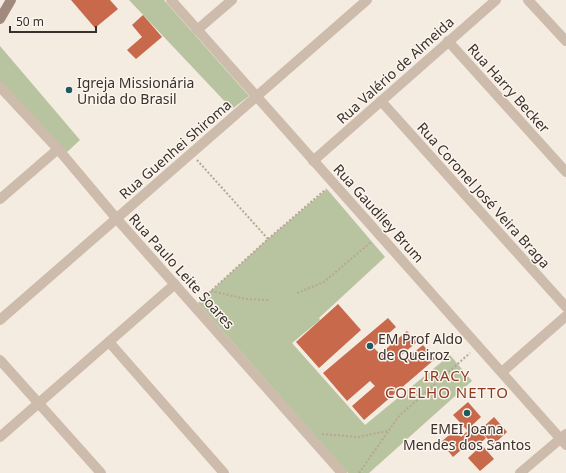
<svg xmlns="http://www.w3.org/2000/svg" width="566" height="473" font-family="'Noto Sans',sans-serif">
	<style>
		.green { fill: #b8c4a0 }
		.building { fill: #c8694b }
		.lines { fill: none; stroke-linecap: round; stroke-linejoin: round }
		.path { stroke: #b9a596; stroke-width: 2; stroke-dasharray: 2 2; stroke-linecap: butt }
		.street { stroke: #cdbbac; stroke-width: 10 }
		.secondary { stroke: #a18a7d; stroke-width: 10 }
		.poi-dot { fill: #1f5a5e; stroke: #fbf5ee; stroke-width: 1.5 }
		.labels { text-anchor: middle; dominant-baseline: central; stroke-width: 3; stroke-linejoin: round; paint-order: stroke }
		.street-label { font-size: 14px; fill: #3b302b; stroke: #fbf5ee }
		.poi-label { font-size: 14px; fill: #3b302b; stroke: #fbf5ee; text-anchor: start }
		.neighbourhood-label { font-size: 15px; letter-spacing: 1px; fill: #8c3b22; stroke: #fbf5ee }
	</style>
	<rect width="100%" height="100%" fill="#f4ebe1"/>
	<g class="green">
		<polygon points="129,0 164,0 249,96 232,109"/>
		<polygon points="0,46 80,140 66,153 0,82"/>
		<polygon points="327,189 385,257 319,318 320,320 292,343 365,425 450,355 472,381 369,473 348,473 198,303 268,239"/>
	</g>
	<g class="building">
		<polygon points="71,0 110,0 118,9 95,28"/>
		<polygon points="143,15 162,37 136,59 127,50 142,37 132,25"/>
		<polygon points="338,304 361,330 319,368 296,342"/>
		<polygon points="388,318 396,327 373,347 380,354 407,331 417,342 399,357 403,361 423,345 435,359 364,420 352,406 375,386 370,381 347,401 323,373"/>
		<polygon points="468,402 481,417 467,430 453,415"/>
		<polygon points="494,417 507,432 493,445 480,430"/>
		<polygon points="474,425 486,438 473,450 468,444 453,457 441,442 455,430 461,437"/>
		<polygon points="482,445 494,459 480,471 468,458"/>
	</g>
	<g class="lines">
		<g class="path">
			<polyline points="197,160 268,239 201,300"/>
			<polyline points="268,239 326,189"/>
			<polyline points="211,291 246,299 268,300"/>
			<polyline points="297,293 324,282 371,242"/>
			<polyline points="322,434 358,437 387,431"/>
			<polyline points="359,473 399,416 470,353"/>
		</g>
		<g class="street">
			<polyline points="171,0 566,445"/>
			<polyline points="528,0 566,41"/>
			<polyline points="197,30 232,0"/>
			<polyline points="448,41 566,172"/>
			<polyline points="0,87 58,149 116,218 342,473"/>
			<polyline points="381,101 566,307"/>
			<polyline points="313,161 496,0"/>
			<polyline points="0,199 58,149"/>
			<polyline points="0,320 367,0"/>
			<polyline points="109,342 224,473"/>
			<polyline points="0,360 101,473"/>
			<polyline points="502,372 566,316"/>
			<polyline points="0,437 175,284"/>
			<polyline points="520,473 566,434"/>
		</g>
		<polyline class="secondary" points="0,19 11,0"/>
	</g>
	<g class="poi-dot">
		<circle cx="69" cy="90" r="4"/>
		<circle cx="370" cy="346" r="4"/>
		<circle cx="467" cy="413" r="4"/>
	</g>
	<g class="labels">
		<g class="street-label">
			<text transform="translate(395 70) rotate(-42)">Rua Valério de Almeida</text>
			<text transform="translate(509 88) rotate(48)">Rua Harry Becker</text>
			<text transform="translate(175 149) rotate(-41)">Rua Guenhei Shiroma</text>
			<text transform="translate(484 195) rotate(48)">Rua Coronel José Veira Braga</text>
			<text transform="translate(379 213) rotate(48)">Rua Gaudiley Brum</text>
			<text transform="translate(182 271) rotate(48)">Rua Paulo Leite Soares</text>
		</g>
		<g class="poi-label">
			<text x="77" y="82">Igreja Missionária<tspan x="77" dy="16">Unida do Brasil</tspan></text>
			<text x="378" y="338">EM Prof Aldo<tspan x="378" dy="16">de Queiroz</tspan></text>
			<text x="467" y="428" text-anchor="middle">EMEI Joana<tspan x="467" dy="16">Mendes dos Santos</tspan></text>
		</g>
		<g class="neighbourhood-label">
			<text x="447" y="375">IRACY<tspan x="447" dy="17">COELHO NETTO</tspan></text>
		</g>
	</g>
	<path d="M10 26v6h86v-6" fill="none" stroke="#3b302b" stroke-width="2"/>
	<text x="16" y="26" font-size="12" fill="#3b302b" stroke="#fbf5ee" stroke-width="3" paint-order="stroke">50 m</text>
</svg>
